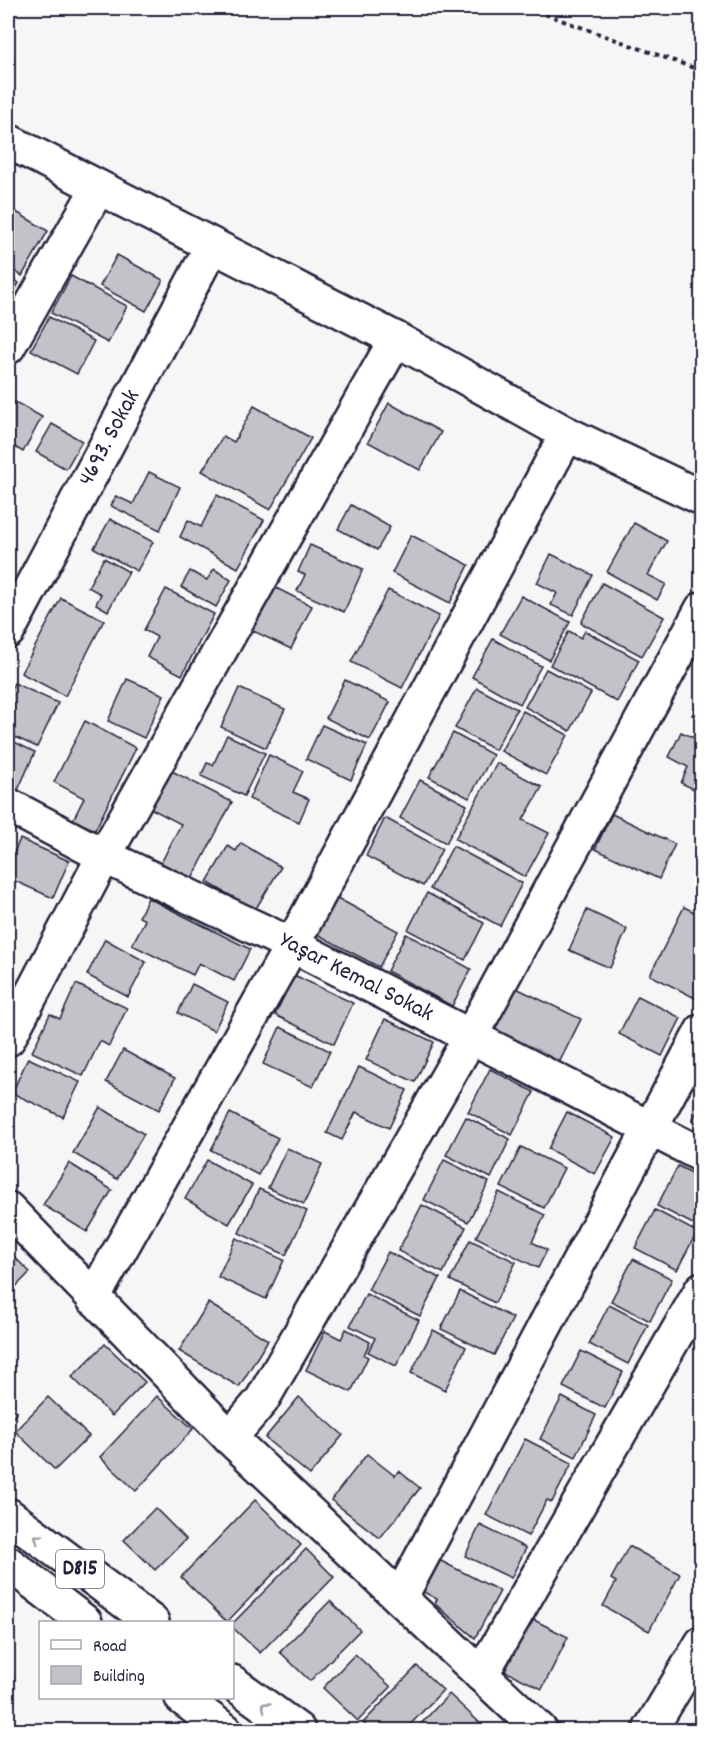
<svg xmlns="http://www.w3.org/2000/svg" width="709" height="1738" font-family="Dekko,sans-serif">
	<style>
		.building { fill: #c2c2c9; stroke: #22223b; stroke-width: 1.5 }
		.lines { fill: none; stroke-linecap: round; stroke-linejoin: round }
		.minor-casing { stroke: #22223b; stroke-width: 38 }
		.major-casing { stroke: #22223b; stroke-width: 38 }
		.path { stroke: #22223b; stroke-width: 4; stroke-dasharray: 4.5 4.5; stroke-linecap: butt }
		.minor { stroke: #fff; stroke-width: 33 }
		.major { stroke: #fff; stroke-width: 33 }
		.oneway { stroke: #9c9ca7 }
		.labels { text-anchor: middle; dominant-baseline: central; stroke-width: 6; stroke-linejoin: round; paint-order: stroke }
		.shield { fill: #fff; stroke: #646476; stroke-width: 1.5 }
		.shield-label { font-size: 22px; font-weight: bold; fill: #22223b }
		.street-label { font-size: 24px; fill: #22223b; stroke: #fff }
	</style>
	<rect width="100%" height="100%" fill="#f6f6f7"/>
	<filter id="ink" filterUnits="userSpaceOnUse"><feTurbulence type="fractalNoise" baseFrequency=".0167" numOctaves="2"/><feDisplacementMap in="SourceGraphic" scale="12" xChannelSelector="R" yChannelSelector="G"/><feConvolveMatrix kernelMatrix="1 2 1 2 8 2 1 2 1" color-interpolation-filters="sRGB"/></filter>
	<g filter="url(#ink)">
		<g class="building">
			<polygon points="8,207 48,231 22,276 8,267"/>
			<polygon points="117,255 163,280 146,311 100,286"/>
			<polygon points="8,276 19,283 8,303"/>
			<polygon points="71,276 127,306 108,343 51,313"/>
			<polygon points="49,317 94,341 77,374 31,350"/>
			<polygon points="8,398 42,417 23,452 8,443"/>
			<polygon points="389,403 441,432 420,470 368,442"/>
			<polygon points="254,406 311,438 270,510 202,471 223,436 234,442"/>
			<polygon points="52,424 82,441 66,469 36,452"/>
			<polygon points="149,472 180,487 160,530 111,506 116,496 133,504"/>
			<polygon points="217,495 264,520 238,568 180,537 188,520 201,527"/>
			<polygon points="351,505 390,527 377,550 338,529"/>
			<polygon points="110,519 153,542 137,571 94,548"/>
			<polygon points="634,523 667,541 648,575 666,584 657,600 607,572"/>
			<polygon points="411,535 469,565 450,603 392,573"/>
			<polygon points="310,545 363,569 344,612 297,591 305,575 298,572"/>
			<polygon points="551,554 593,575 573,615 551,605 557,593 537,583"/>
			<polygon points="104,558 129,572 108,611 96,604 101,594 88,587"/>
			<polygon points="214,569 231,580 216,607 181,587 190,571 207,580"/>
			<polygon points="602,583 664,617 642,656 581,623"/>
			<polygon points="268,584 312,606 291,649 247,628"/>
			<polygon points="166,589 214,614 182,675 147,657 157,637 144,630"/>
			<polygon points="388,590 439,616 402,688 351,662"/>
			<polygon points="521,596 570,622 549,660 500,634"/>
			<polygon points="61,598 104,620 65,696 21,673"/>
			<polygon points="569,631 581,638 585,631 639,660 617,702 550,665"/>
			<polygon points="493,639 541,666 520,704 472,677"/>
			<polygon points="546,669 591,693 570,731 525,707"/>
			<polygon points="127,679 164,695 144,738 108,721"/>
			<polygon points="345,680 390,702 370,740 326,718"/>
			<polygon points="14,683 58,703 37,747 8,734 8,697"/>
			<polygon points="239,688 285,709 266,748 221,727"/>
			<polygon points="477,688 517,709 495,750 455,728"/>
			<polygon points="702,694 702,727 694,724 698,717 692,715"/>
			<polygon points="523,711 568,735 546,775 501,751"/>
			<polygon points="85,721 136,748 95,830 73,820 84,798 54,782"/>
			<polygon points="322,725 367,745 351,780 306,759"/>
			<polygon points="681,732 702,741 702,793 681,783 688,767 669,757"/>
			<polygon points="453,733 493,755 469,798 429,777"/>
			<polygon points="227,735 265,753 244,796 201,776 207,763 213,765"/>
			<polygon points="8,739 35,752 18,790 8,785"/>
			<polygon points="269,755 303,771 293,792 309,799 299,822 249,799"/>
			<polygon points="497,763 542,787 523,820 549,833 525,877 455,839"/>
			<polygon points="166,768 232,802 191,881 160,865 181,824 146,806"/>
			<polygon points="420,780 467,805 446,843 400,818"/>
			<polygon points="612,814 675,844 659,879 595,849"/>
			<polygon points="385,818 442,849 423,886 366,856"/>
			<polygon points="20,839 69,861 53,898 8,878 8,866"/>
			<polygon points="241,843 281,867 255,910 207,882 228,846 236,851"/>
			<polygon points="453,846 522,883 500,926 430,889"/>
			<polygon points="328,893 398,931 379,967 309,930"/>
			<polygon points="427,893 484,923 465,960 408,930"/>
			<polygon points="148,898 250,949 234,981 199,963 193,975 132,945 145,920 139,917"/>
			<polygon points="684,907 702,916 702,985 695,998 650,975"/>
			<polygon points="587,910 627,929 610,968 569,950"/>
			<polygon points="406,934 471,969 452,1006 387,971"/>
			<polygon points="105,939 146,962 128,997 87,975"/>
			<polygon points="294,975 353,1003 334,1044 275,1015"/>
			<polygon points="76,984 127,1008 109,1046 100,1041 83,1076 32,1052 50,1014 60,1019"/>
			<polygon points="192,984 228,1002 214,1031 178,1013"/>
			<polygon points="514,987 581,1019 559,1063 493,1031"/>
			<polygon points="638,996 681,1018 662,1056 619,1034"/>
			<polygon points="385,1019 434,1042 415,1082 366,1060"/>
			<polygon points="280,1027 330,1051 313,1087 263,1064"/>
			<polygon points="123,1050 175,1078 159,1110 106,1082"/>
			<polygon points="28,1058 80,1082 63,1117 12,1093"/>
			<polygon points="359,1067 407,1090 389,1128 356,1112 342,1140 327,1133"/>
			<polygon points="490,1069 534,1092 512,1135 468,1112"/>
			<polygon points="702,1101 702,1126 692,1121"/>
			<polygon points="100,1107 144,1134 117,1179 73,1153"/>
			<polygon points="567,1112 615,1137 595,1174 548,1149"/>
			<polygon points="230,1113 278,1138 258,1175 211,1150"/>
			<polygon points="466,1117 510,1139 491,1178 446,1155"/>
			<polygon points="521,1147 564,1168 544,1208 501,1187"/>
			<polygon points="287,1148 322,1164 304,1204 268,1188"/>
			<polygon points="207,1160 252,1185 229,1224 185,1199"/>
			<polygon points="444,1160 489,1182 468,1222 424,1200"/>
			<polygon points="69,1163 112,1190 87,1232 43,1205"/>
			<polygon points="678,1166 702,1178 702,1223 699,1227 657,1206"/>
			<polygon points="259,1189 307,1211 286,1255 239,1233"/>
			<polygon points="499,1192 545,1215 532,1242 547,1250 538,1268 476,1237"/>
			<polygon points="422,1205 466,1227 443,1273 398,1251"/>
			<polygon points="655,1210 697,1232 677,1270 635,1248"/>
			<polygon points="236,1238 284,1260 266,1299 218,1277"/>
			<polygon points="470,1240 516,1262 495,1303 450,1280"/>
			<polygon points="8,1251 30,1272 8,1295"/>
			<polygon points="388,1252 440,1278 420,1316 368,1290"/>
			<polygon points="633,1259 672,1279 650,1321 611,1301"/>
			<polygon points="460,1291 513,1318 494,1355 441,1329"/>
			<polygon points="366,1294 419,1320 396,1366 368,1352 375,1338 350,1326"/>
			<polygon points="208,1303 268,1340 239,1387 179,1351"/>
			<polygon points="609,1305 648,1325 628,1364 589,1344"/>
			<polygon points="346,1329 370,1342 364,1355 368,1357 351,1392 306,1370 325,1331 341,1339"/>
			<polygon points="433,1330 466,1347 445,1390 411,1373"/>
			<polygon points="105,1344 145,1382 112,1416 72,1377"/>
			<polygon points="581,1351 623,1372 605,1408 563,1387"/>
			<polygon points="157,1396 193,1429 136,1491 100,1457"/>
			<polygon points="48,1397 89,1436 55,1470 15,1431"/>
			<polygon points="299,1397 343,1435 310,1475 265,1438"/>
			<polygon points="562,1397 596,1415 576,1457 540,1439"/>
			<polygon points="8,1404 17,1412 8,1424"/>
			<polygon points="525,1439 572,1463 552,1502 547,1500 528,1536 486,1515"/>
			<polygon points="367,1454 395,1476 399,1471 420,1488 380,1538 331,1500"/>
			<polygon points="255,1500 301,1545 227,1622 181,1577"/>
			<polygon points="155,1508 186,1539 155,1570 124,1540"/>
			<polygon points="480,1525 526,1548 511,1578 465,1556"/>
			<polygon points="629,1546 680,1574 649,1631 603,1606 616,1582 611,1579"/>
			<polygon points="306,1549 334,1577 260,1653 232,1627 232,1624"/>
			<polygon points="433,1557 500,1591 475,1638 435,1604 437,1599 416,1588"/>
			<polygon points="330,1601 360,1630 310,1681 280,1652"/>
			<polygon points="532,1619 568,1637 542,1689 505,1671"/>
			<polygon points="355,1654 391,1687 358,1721 323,1688"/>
			<polygon points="417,1666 443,1690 405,1730 371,1730 363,1723"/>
			<polygon points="449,1694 481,1724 476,1729 477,1730 415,1730"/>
		</g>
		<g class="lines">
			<g class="minor-casing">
				<g id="minor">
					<polyline points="8,141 396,339 567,434 702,498"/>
					<polyline points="8,347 98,188"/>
					<polyline points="8,631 212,246"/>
					<polyline points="8,805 104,856 292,945 702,1155"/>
					<polyline points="8,1039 104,856 396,339"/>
					<polyline points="8,1209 230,1438 540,1730"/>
					<polyline points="93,1298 292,945 567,434"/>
					<polyline points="230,1438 262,1400 471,1036 702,609"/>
					<polyline points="400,1598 702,1031"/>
					<polyline points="481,1675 702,1289"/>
					<polyline points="650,1730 702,1643"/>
				</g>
			</g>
			<g class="major-casing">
				<g id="major">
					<polyline points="8,1515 152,1622"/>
					<polyline points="8,1563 85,1622"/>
					<polyline points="232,1682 298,1730"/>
					<polyline points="182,1698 225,1730"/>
				</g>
			</g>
			<polyline class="path" points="528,8 702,71"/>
			<use href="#minor" class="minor"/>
			<use href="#major" class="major"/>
		</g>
		<defs><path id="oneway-chevron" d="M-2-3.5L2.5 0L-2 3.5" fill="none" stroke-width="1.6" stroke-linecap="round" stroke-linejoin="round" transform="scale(1.5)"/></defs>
		<g class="oneway">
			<use href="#oneway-chevron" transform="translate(38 1538) rotate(-143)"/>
			<use href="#oneway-chevron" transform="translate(265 1706) rotate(-144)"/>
		</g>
	</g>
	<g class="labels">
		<rect class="shield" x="56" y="1550" width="48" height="38" rx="4.5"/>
		<g class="shield-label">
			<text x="80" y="1569">D815</text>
		</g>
		<g class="street-label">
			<text transform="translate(110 438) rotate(-62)">4693. Sokak</text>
			<text transform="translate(356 978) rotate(27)">Yaşar Kemal Sokak</text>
		</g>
	</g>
	<rect width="709" height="1738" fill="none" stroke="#fff" stroke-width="30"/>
	<rect x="15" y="15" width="679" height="1708" fill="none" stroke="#22223b" stroke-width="2" filter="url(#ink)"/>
	<rect x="39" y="1621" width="195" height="78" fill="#ffffff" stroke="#a7a7b1" stroke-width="1.5"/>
	<rect x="51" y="1640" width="30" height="9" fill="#ffffff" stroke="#a7a7b1" stroke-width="1.5"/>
	<text x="93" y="1651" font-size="18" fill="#22223b">Road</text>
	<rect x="51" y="1666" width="30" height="18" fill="#c2c2c9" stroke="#a7a7b1" stroke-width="1.5"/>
	<text x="93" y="1681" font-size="18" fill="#22223b">Building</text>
</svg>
